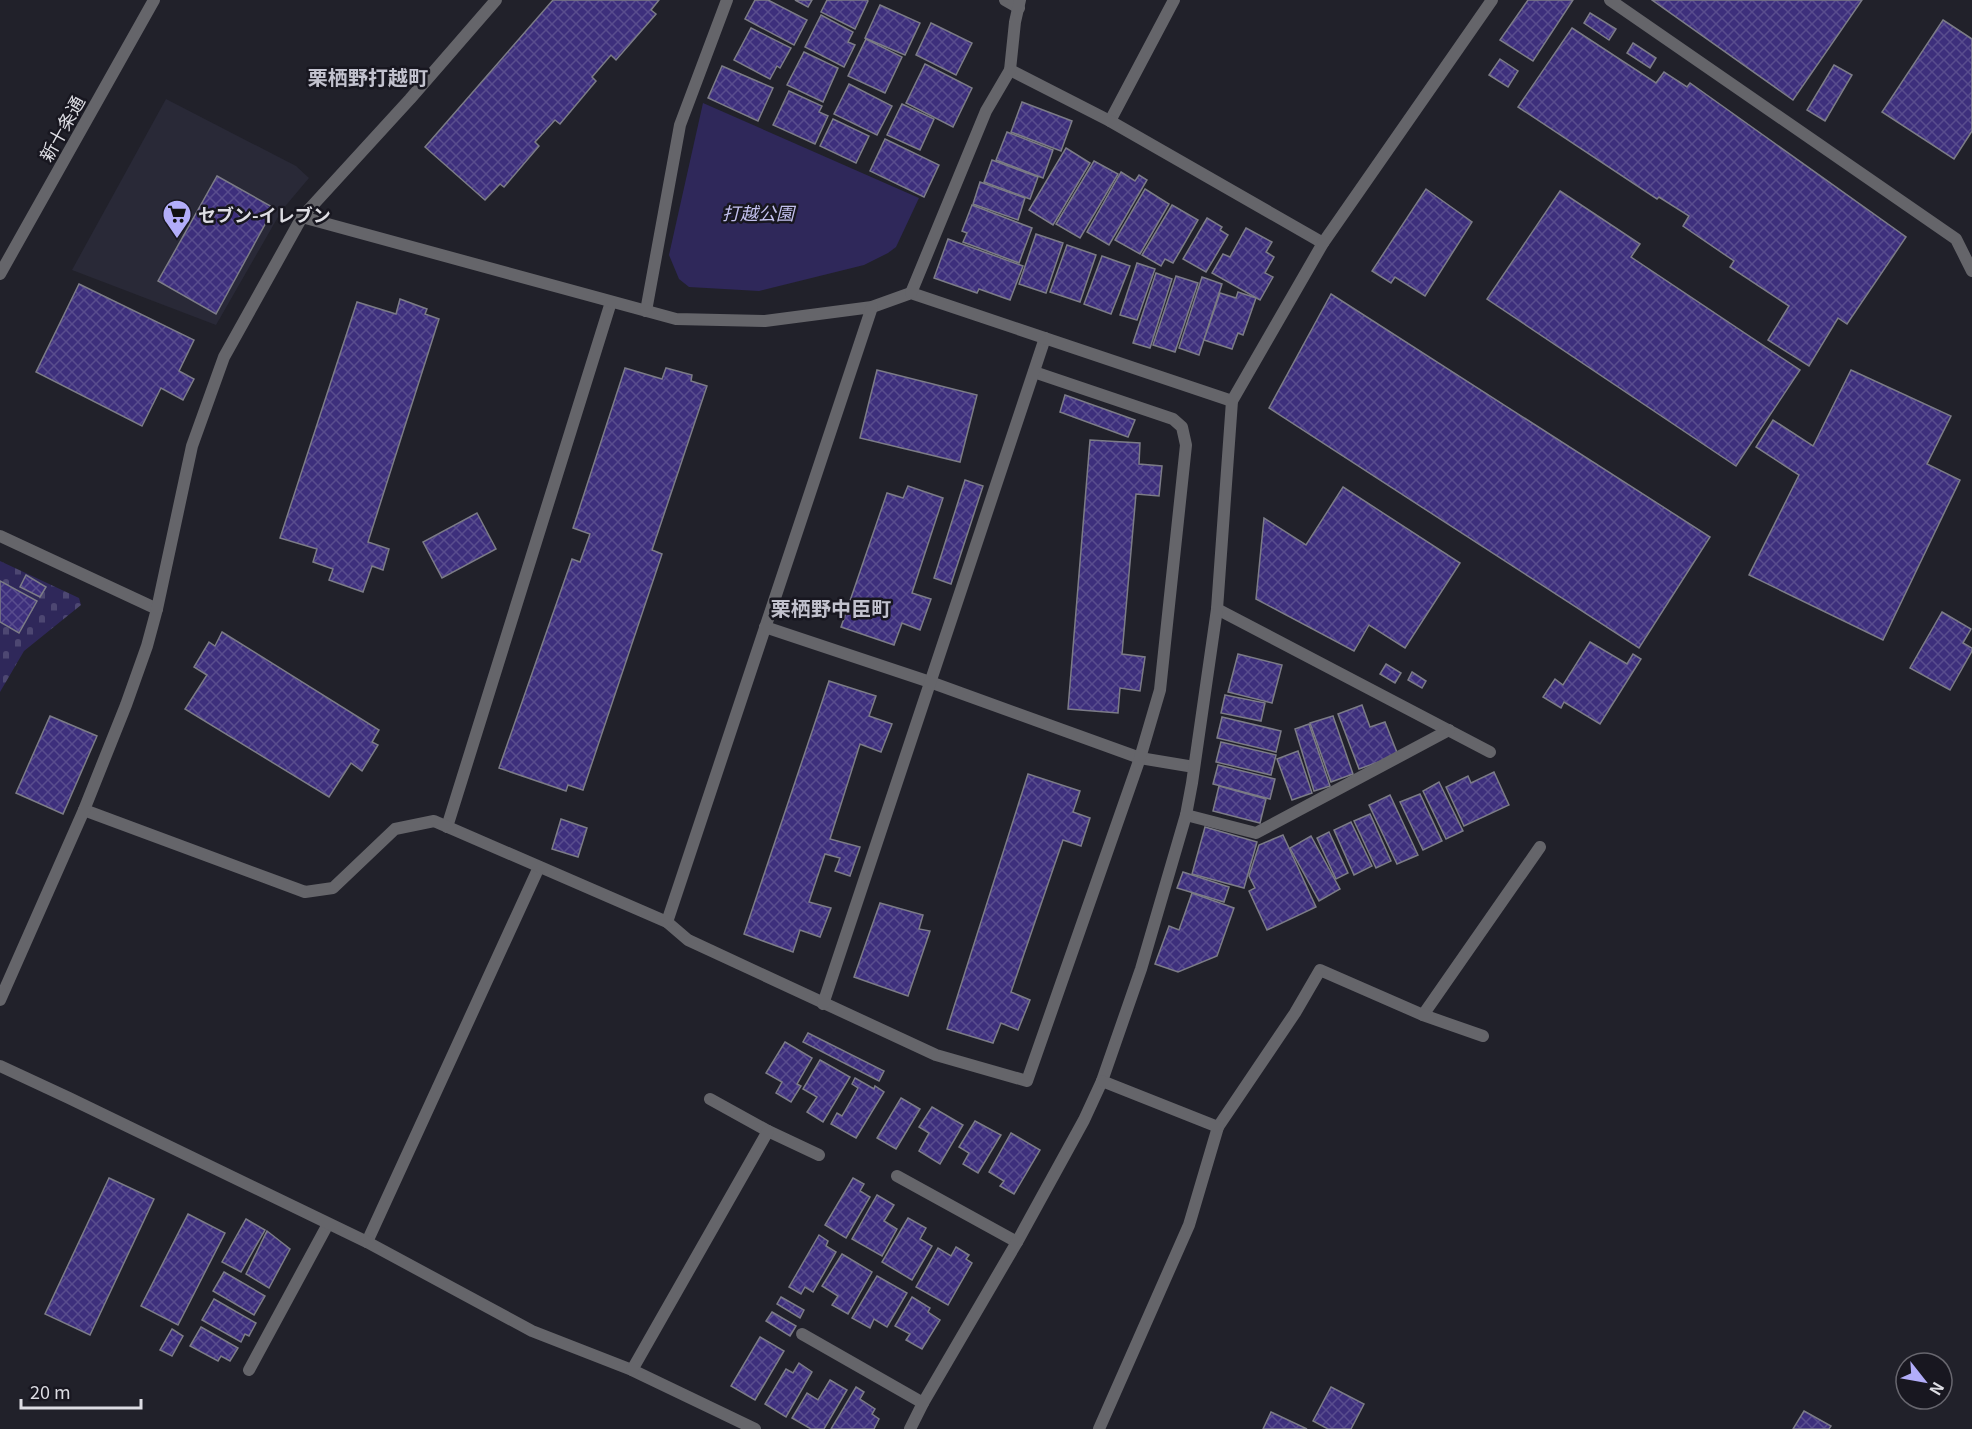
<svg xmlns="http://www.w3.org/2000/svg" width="1972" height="1429" font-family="Georgia,'Noto Sans JP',serif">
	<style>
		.built { fill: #292937 }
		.cemetery { fill: url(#cemetery-stones) }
		.park { fill: #2f285a }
		.building { fill: url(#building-cross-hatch); stroke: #7c7c87; stroke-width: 1.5 }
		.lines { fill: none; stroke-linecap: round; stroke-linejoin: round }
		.service { stroke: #65656a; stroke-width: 12 }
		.minor { stroke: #65656a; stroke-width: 12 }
		.tertiary { stroke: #65656a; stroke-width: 12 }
		.labels { text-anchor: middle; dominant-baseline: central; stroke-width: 5; stroke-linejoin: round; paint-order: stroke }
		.street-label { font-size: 18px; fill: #dddde3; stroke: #181720 }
		.park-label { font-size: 18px; font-style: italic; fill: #c3c1ee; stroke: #181720 }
		.poi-label { font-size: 18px; font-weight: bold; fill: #dddde3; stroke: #181720; text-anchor: start }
		.neighbourhood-label { font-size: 20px; font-weight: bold; fill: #c2c2ce; stroke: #181720 }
	</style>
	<defs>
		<pattern id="cemetery-stones" width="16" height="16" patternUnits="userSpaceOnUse" patternTransform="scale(1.5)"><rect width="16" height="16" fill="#2f285a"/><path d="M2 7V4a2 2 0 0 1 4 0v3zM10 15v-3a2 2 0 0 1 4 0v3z" fill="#4d4772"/></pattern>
		<pattern id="building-cross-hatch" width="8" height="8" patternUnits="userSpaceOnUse" patternTransform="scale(1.5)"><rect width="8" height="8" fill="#3d2f7c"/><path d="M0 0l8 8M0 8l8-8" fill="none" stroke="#594d8e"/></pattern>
	</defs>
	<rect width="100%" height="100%" fill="#21212a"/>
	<polygon class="built" points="166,99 296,166 309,178 282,210 216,325 72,270"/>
	<polygon class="cemetery" points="0,561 79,598 81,605 24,651 0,692"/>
	<polygon class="park" points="703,103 919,198 896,247 888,253 864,265 759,291 689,287 679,279 669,255"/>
	<g class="building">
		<polygon points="553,0 659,0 651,10 656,14 616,60 611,55 592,77 596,81 560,124 555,120 535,142 539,146 504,187 500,184 485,200 425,147"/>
		<polygon points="755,0 768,0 807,20 794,45 745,19"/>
		<polygon points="795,0 812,0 808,7"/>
		<polygon points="827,0 867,0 868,1 855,29 821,12"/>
		<polygon points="1528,0 1573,0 1533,61 1500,40"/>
		<polygon points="1652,0 1862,0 1793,100"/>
		<polygon points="880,5 920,23 905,55 865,38"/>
		<polygon points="1590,13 1616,29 1609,40 1584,23"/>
		<polygon points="821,15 853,32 848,42 855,45 844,67 805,47"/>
		<polygon points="1943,20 1972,39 1972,131 1954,159 1882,112"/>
		<polygon points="931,23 972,43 956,75 916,55"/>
		<polygon points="751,28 791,48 780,68 777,66 770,79 734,60"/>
		<polygon points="1572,28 1656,83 1664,72 1687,87 1690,83 1906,237 1847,324 1838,318 1809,366 1768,340 1789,306 1730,267 1734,261 1683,226 1689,216 1659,197 1657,199 1518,107"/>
		<polygon points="866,39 902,57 885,93 848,76"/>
		<polygon points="1633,43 1656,58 1650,68 1627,53"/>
		<polygon points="804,52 838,68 823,102 787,85"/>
		<polygon points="1500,59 1518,71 1508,87 1489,75"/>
		<polygon points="925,64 972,88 953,127 906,103"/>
		<polygon points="1834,65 1852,75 1825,121 1807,110"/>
		<polygon points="722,66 773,88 758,121 708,98"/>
		<polygon points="849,84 892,106 877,135 834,114"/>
		<polygon points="789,91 822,106 819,112 828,116 815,144 773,125"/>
		<polygon points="1022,102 1072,121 1061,151 1011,132"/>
		<polygon points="902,104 934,119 920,150 887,135"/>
		<polygon points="833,119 869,136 856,163 820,146"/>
		<polygon points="1007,132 1053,150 1043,178 996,160"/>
		<polygon points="885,139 939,165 924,197 870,171"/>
		<polygon points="1066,148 1090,163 1053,225 1029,210"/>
		<polygon points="992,160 1038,177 1030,199 984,182"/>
		<polygon points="1094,161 1118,174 1080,238 1056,224"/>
		<polygon points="1121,172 1135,181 1139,175 1147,180 1109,245 1087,232"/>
		<polygon points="217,176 274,208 216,314 158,281"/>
		<polygon points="980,182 1025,198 1018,220 973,204"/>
		<polygon points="1145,189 1169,204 1140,254 1115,240"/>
		<polygon points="1426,189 1472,222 1425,296 1395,277 1391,283 1372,271"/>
		<polygon points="1560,191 1640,244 1631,257 1800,370 1736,466 1487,299"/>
		<polygon points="972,205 1032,228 1019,263 963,242 967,233 962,231"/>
		<polygon points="1172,205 1198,220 1173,263 1165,259 1161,266 1142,255"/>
		<polygon points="1207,218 1222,227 1220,230 1228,235 1206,272 1183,259"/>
		<polygon points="1246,228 1272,242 1266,252 1274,257 1265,273 1273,277 1260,300 1212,273 1223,254 1230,257"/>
		<polygon points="1036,234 1063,243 1046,293 1019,284"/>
		<polygon points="948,239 1023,266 1010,300 979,289 977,293 934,278"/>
		<polygon points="1067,245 1096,255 1080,302 1050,292"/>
		<polygon points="1102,256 1130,266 1111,314 1084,304"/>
		<polygon points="1137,263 1155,269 1137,320 1120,315"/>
		<polygon points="1156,273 1172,279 1150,348 1133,343"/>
		<polygon points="1176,276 1198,283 1175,352 1153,345"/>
		<polygon points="1202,277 1222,284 1199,355 1179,348"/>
		<polygon points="79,284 194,340 179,371 194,379 183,400 161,388 142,426 36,372"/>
		<polygon points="1238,292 1256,298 1243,335 1238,333 1232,349 1204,340 1220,293 1236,298"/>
		<polygon points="1331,294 1710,537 1639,648 1269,408"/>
		<polygon points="400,299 427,309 425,314 439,319 368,542 389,549 383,570 372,566 363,592 329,580 333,569 313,562 317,549 280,538 357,302 396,314"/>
		<polygon points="625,368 662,379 666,368 692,375 691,381 707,386 652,550 662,554 583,790 568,785 566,791 499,768 572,559 580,562 590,534 573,528"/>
		<polygon points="877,370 977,395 960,462 860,438"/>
		<polygon points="1851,370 1951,416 1927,464 1960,480 1883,640 1749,575 1799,475 1756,447 1773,420 1813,446"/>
		<polygon points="1065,395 1135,420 1128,437 1060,412"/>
		<polygon points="1090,440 1140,443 1139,464 1162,466 1159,496 1136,494 1122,654 1145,657 1140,691 1120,688 1118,713 1068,709"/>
		<polygon points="965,480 983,486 951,584 934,578"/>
		<polygon points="908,486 943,498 912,593 931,599 920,630 902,623 894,645 841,627 887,493 903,498"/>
		<polygon points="1343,487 1460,563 1405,648 1369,625 1354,651 1256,599 1264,518 1306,545"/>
		<polygon points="477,513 496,549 442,578 423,542"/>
		<polygon points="26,575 46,587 40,597 20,587"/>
		<polygon points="0,581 37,601 19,633 0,622"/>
		<polygon points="1942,612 1971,629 1963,643 1972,648 1972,651 1950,690 1910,668"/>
		<polygon points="222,632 379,730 372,742 378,745 362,771 351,763 329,797 185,709 207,675 194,667 209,642 215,646"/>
		<polygon points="1590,642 1627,664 1633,654 1641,659 1600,724 1564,702 1561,708 1543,697 1555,679 1563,685"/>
		<polygon points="1238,654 1282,665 1272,703 1228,692"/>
		<polygon points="1386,664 1401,673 1395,683 1380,674"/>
		<polygon points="1412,672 1426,681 1422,688 1408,680"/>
		<polygon points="829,681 876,696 869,716 892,724 881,752 860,744 830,839 860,847 850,876 835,871 840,858 825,854 809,902 831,908 820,937 800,930 793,952 744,934"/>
		<polygon points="1225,695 1265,703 1261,721 1221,713"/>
		<polygon points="1362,705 1370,727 1385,722 1398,755 1359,769 1338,714"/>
		<polygon points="50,716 97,736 63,814 16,793"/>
		<polygon points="1333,716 1353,774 1331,782 1310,723"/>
		<polygon points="1222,717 1281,731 1276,752 1217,738"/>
		<polygon points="1309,724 1330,786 1314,791 1295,729"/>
		<polygon points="1221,742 1276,755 1271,775 1216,762"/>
		<polygon points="1298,751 1312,793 1292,800 1277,759"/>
		<polygon points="1218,765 1275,779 1270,799 1213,784"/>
		<polygon points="1494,772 1509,805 1464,826 1446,787 1468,776 1471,783"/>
		<polygon points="1028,774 1080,791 1073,812 1090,818 1081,846 1063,840 1011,992 1030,1000 1018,1030 1001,1023 993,1043 947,1029"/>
		<polygon points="1439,782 1463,831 1446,839 1423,791"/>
		<polygon points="1219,786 1266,799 1260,823 1213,811"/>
		<polygon points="1420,794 1442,841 1423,850 1400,802"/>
		<polygon points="1390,795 1418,855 1397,864 1369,805"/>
		<polygon points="1370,814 1391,861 1376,868 1354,821"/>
		<polygon points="561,819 587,828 578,857 552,849"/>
		<polygon points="1351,822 1372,866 1354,875 1334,830"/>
		<polygon points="1205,827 1257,842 1244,888 1192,874"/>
		<polygon points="1329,832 1348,873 1336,879 1317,838"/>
		<polygon points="1283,835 1316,907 1267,930 1249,891 1255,888 1249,876 1259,845"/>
		<polygon points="1311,836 1340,889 1319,901 1290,848"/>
		<polygon points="1183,872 1229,887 1224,902 1177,888"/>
		<polygon points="1192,893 1234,908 1217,956 1178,972 1155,964 1169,926 1179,930"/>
		<polygon points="880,903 923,915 919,929 930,931 908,996 854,977"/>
		<polygon points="808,1033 884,1071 879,1081 803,1042"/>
		<polygon points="785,1042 812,1058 797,1084 801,1086 791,1102 776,1093 782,1082 766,1073"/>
		<polygon points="820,1060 850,1077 823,1122 807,1112 817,1097 803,1089"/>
		<polygon points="855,1078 874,1089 875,1086 884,1092 856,1138 831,1124 837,1113 842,1116 858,1088 852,1084"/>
		<polygon points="901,1098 920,1109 896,1149 877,1138"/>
		<polygon points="932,1107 963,1125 940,1164 919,1151 929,1133 919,1127"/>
		<polygon points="975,1121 1001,1135 978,1173 963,1164 969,1153 959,1147"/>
		<polygon points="1011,1133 1040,1150 1014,1194 1000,1186 1004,1181 989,1172"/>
		<polygon points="109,1178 154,1199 90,1335 45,1314"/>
		<polygon points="853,1178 864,1184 860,1191 870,1197 846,1238 825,1225"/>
		<polygon points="877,1195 894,1205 884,1221 897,1229 882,1256 852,1239"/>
		<polygon points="188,1214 225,1233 178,1325 141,1306"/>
		<polygon points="908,1218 926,1228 920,1239 932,1246 912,1280 882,1262"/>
		<polygon points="246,1219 265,1230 241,1272 222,1262"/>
		<polygon points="267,1231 290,1249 269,1288 246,1274"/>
		<polygon points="819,1235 828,1241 826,1246 836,1252 813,1292 805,1287 801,1294 789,1287"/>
		<polygon points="956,1247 969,1255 966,1259 972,1263 948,1305 916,1287 938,1248 951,1256"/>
		<polygon points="842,1254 872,1272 848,1314 832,1305 838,1296 822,1286"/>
		<polygon points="224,1272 265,1296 254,1315 213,1291"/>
		<polygon points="877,1276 907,1293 887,1327 874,1319 870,1328 852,1318"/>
		<polygon points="781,1297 804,1310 800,1318 777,1304"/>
		<polygon points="912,1297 930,1308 928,1312 940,1320 922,1349 906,1340 910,1334 895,1326"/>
		<polygon points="214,1299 256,1323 249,1336 245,1334 241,1342 202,1320"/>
		<polygon points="772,1312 796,1326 790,1336 766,1321"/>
		<polygon points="201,1327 238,1348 230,1361 221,1356 218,1361 190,1346"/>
		<polygon points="172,1329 183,1336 172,1356 160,1350"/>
		<polygon points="760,1337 784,1351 755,1400 731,1386"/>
		<polygon points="799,1363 812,1372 786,1417 765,1404 786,1369 793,1373"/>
		<polygon points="830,1380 847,1390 824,1429 811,1429 792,1418 807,1393 818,1400"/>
		<polygon points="856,1387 864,1392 860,1399 875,1409 872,1414 879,1419 874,1429 831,1429"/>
		<polygon points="1331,1387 1364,1404 1351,1429 1328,1429 1313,1421"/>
		<polygon points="1804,1411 1831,1426 1829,1429 1793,1429"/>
		<polygon points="1271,1412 1307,1429 1263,1429"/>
	</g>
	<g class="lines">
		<g class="service">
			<polyline points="1005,0 1019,8"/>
			<polyline points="1610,0 1956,239 1972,271"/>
			<polyline points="1110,121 1174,0"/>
			<polyline points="1217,609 1490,752"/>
			<polyline points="765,627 930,682 1140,758 1194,767"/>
			<polyline points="1186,815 1256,833 1449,730"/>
			<polyline points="447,827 611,302"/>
			<polyline points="667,922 688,940 936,1055 1027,1081 1140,758 1160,690 1186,445 1182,427 1173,419 1034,372"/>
			<polyline points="823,1004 1045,338"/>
			<polyline points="1423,1015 1540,847"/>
			<polyline points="897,1176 1017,1242"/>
			<polyline points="367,1242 539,867"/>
			<polyline points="802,1334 923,1403"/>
			<polyline points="249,1370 328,1224"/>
		</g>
		<g class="minor">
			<polyline points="1010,70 1110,121 1323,243"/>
			<polyline points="302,217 676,319 765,321 872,307 911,293 1232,401"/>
			<polyline points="911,293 986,111 1010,70 1015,22 1020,0"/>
			<polyline points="646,311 680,125 727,0"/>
			<polyline points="0,536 157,609"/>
			<polyline points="84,810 305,892 333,888 395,829 434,821 667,922 872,307"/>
			<polyline points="0,1000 84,810 126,705 147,646 157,609 192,446 224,357 302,217 410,99 496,0"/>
			<polyline points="0,1066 69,1098 367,1242 532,1331 632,1370 755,1429"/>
			<polyline points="710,1099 768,1131 819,1155"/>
			<polyline points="1218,1127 1295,1013 1320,970 1423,1015 1483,1036"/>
			<polyline points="632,1370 768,1131"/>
			<polyline points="910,1429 923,1403 1017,1242 1084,1120 1102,1081 1141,969 1186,815 1192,783 1217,609 1232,401 1323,243 1492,0"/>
			<polyline points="1099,1429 1189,1225 1218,1127 1102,1081"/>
		</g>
		<polyline class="tertiary" points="0,274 154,0"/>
	</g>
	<defs>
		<g id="supermarket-pin" transform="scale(1.5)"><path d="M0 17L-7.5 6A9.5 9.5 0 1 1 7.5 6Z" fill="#b2adf9" stroke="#181720"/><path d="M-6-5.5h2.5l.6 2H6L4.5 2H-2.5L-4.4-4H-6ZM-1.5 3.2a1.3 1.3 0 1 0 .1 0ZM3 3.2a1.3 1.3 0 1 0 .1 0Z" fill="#111"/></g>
	</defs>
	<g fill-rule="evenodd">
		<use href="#supermarket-pin" x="177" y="214"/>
	</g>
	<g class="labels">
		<g class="street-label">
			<text transform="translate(61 128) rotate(-61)">新十条通</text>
		</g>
		<g class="park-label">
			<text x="758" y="212">打越公園</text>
		</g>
		<g class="poi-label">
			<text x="198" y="214">セブン-イレブン</text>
		</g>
		<g class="neighbourhood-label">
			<text x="368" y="76">栗栖野打越町</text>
			<text x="831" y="607">栗栖野中臣町</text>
		</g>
	</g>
	<g transform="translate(1924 1381) rotate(121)"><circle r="28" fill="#181720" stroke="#67666e" stroke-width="1.5"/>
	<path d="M0-4.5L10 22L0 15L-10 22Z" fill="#b2adf9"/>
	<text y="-9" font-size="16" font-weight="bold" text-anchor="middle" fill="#dddde3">N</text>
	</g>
	<path d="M21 1399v9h120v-9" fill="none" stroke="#dddde3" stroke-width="3"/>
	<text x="30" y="1399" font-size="18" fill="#dddde3" stroke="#181720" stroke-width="4.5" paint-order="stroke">20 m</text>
</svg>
